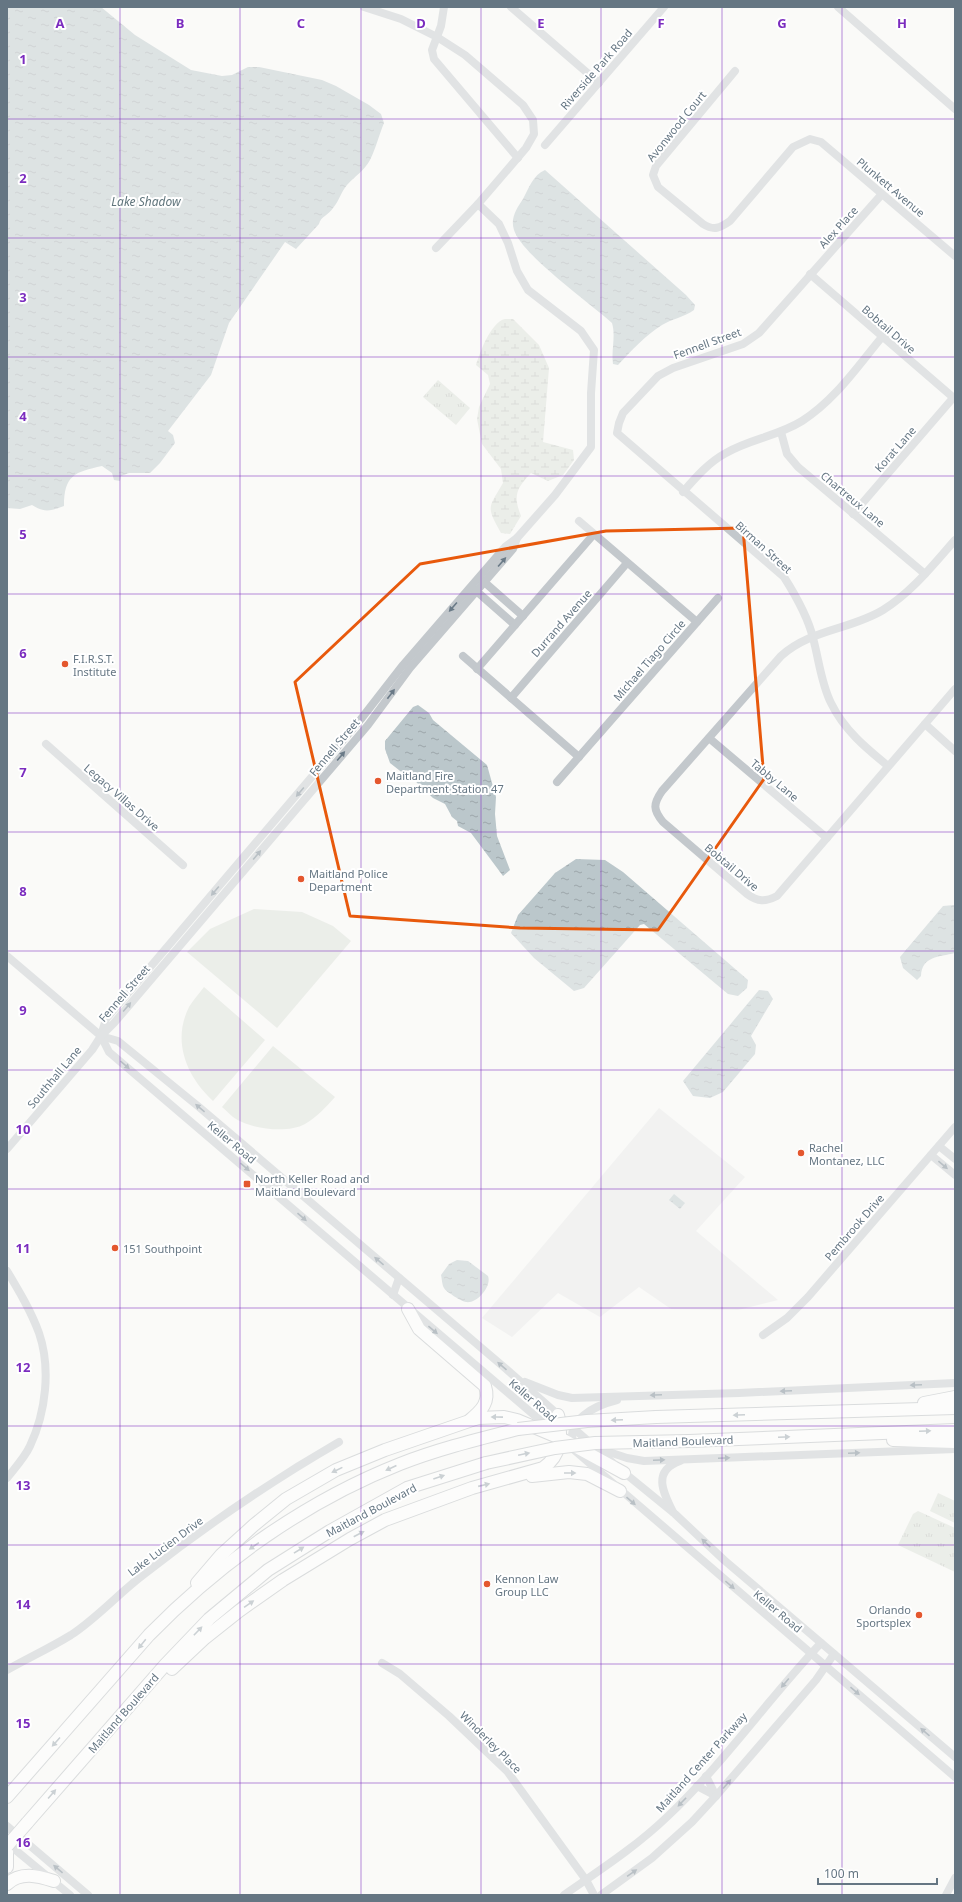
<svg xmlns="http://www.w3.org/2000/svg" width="962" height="1902" font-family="'Noto Sans',sans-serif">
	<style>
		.built { fill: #e8e9e9 }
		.green { fill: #dadfd7 }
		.wetland { fill: url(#wetland-marsh) }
		.park { fill: url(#park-tufts) }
		.water { fill: url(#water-ripples) }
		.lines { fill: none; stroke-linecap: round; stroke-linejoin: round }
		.highway-casing { stroke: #b4b9bd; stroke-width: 14 }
		.minor { stroke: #c3c8cc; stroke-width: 8 }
		.highway { stroke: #fff; stroke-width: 12 }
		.highway-bridge-casing { stroke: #b4b9bd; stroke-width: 14; stroke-linecap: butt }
		.highway-bridge { stroke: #fff; stroke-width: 12 }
		.oneway { fill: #6a7a87 }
		.oneway2 { fill: #939fa8 }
		.marked { fill: none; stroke: #e8590c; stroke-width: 3; stroke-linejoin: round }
		.grid { fill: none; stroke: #7b2cbf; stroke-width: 1; stroke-opacity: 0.55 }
		.poi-dot { fill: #e4572e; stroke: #fff; stroke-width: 1.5 }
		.labels { text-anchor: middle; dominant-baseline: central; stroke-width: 4; stroke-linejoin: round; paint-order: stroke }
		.street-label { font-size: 11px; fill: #657683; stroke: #fff }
		.poi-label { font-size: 11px; fill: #657683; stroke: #fff; text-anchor: start }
		.water-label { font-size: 12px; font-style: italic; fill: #60757c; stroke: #fff }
		.grid-label { font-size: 13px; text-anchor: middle; font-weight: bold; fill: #7b2cbf; stroke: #fff; stroke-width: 4; stroke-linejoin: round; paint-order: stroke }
	</style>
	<defs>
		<pattern id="wetland-marsh" width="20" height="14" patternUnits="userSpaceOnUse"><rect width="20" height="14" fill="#dadfd7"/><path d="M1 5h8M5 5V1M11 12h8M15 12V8" fill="none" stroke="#b4b9b4"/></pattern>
		<pattern id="park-tufts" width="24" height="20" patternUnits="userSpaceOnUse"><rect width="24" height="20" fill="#dadfd7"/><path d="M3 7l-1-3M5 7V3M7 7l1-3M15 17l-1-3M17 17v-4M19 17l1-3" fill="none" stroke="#b4b9b4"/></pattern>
		<pattern id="water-ripples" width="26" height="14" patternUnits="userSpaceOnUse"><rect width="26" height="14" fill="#bbc7cb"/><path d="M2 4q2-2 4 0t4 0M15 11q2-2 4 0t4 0" fill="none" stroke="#9ca6aa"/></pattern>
	</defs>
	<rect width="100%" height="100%" fill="#fafaf8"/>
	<polygon class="built" points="659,1108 745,1177 696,1231 778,1300 738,1310 671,1309 639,1287 600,1317 558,1293 512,1337 482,1318"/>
	<g class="green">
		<polygon points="254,909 302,912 333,926 351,941 277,1028 187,952 210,929"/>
		<path d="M 204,987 L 265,1040 L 213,1101 C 186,1076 172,1041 189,1007 C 193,1000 199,994 204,987 Z"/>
		<path d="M 273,1046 L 335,1097 C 326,1107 317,1117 305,1124 C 287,1134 249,1129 233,1117 C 229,1114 226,1110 222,1107 Z"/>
	</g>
	<path class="wetland" d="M 505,319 L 513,319 L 539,345 L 549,368 L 543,442 L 573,450 L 574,460 L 563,475 L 548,481 L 531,473 C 516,489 513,496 521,516 L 510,534 L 501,533 C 486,506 488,509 503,483 L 501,469 L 482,444 L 477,419 L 479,407 L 490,384 L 488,375 L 476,365 C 480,352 491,322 505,319 Z"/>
	<g class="park">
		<polygon points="438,380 470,408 456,425 423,397"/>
		<polygon points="938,1493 955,1501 955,1523 930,1511"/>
		<polygon points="918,1511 955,1528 955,1572 898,1545 913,1514"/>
	</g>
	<g class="water">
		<path d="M 7,7 L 101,7 L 135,35 L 191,70 L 222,76 L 232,75 L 248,67 L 259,67 L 322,80 L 336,86 L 369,105 L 381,114 L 384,123 C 379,135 376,148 370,160 C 365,170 355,176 347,185 C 341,192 339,201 333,208 C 329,215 321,216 319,224 L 296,249 L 285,242 L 229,323 L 211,375 L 168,431 L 173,435 L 175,443 L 160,463 L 150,473 L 129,473 L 121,476 L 120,481 L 114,480 L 112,473 L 102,466 C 75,472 64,475 64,506 C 51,511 44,513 32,505 L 20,509 L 7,508 Z"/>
		<path d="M 545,170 L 686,295 L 695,305 L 694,310 C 684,317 672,319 662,325 C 646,335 631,351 618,365 L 613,364 C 611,350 616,336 612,323 C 590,303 522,255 514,230 C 510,218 517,208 523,199 C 529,188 533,175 545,170 Z"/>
		<polygon points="418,705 429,713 433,720 487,765 496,797 495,814 497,836 510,870 503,876 471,833 458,826 457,821 452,817 445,804 433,798 412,778 409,778 390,763 385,749 385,741 413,707"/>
		<polygon points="576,859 605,860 623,872 748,980 747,988 738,996 728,994 644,924 640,925 584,988 574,991 534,958 511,933 518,915 555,873"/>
		<path d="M 954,905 L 955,953 C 939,957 922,956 921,976 L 917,980 L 903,968 L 900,957 L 943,906 Z"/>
		<polygon points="759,990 768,991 773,999 751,1036 756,1045 755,1054 723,1092 710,1098 693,1096 683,1081"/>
		<polygon points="674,1194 685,1203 680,1209 669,1200"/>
		<path d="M 457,1260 L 468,1261 L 488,1276 C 492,1286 477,1304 466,1302 C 461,1301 455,1297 451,1294 C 449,1293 445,1290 444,1288 C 442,1285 442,1279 441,1275 L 449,1264 Z"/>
	</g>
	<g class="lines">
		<g class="highway-casing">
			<g id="highway">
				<path d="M 408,1309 L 419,1329 L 485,1386 C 490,1402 482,1410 470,1420"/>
				<polyline points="924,1403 955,1397"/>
				<polyline points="656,1417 955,1408"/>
				<polyline points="893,1440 955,1442"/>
				<polyline points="689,1441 955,1430"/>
				<polyline points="532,1476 569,1472 587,1474 620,1491"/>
				<polyline points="197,1583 221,1555 254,1525 286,1499 336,1470 385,1450 478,1418 504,1417 517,1420 560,1438 624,1473"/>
				<path d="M 172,1669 L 205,1638 L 239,1611 L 283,1580 L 350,1539 L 385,1520 L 472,1488 L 543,1468 C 562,1455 562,1436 558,1415"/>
				<path d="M 7,1797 L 149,1635 C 219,1563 306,1501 400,1464 C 438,1449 479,1439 518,1429"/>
				<polyline points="27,1823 165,1665 209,1619 268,1570 330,1531 407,1488 486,1463"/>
				<polyline points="7,1839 7,1867"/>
				<path d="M 7,1884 C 21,1871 38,1876 54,1881"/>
			</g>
		</g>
		<g class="minor">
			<polyline points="364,7 401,19 437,37 465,55 523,105 533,120 534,134 526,148 478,204 436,248"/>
			<polyline points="444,7 441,26 432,50 434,59 518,158"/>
			<polyline points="511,7 599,83"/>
			<polyline points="838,7 955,109"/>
			<path d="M 735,71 L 656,166 L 653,175 L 658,187 L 703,224 C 714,231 720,228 730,221 L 793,147 L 810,139 L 821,142 L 955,256"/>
			<polyline points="545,145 664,7"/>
			<path d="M 882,194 L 759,333 L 743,344 L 673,368 L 658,376 L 623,413 L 619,423 L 617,433 L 784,577 C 796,596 808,617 813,638 C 819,660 821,683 831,703 C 844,730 866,748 888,766"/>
			<polyline points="810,274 955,399"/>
			<polyline points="781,432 787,454 798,467 925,574"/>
			<path d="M 683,492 C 696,477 709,462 726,453 C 750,439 778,436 802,421 C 835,400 857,367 882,337"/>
			<polyline points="853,514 953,398"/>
			<polyline points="579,521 697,622"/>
			<path d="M 955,540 C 933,565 912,592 883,610 C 850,630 811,629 781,656 L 662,791 C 653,804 653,810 663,822 L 747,894 C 758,902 765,902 777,896 L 955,689"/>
			<polyline points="482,580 523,616"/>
			<polyline points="474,589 515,625"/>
			<polyline points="463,656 579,757"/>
			<polyline points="477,669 594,534"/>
			<polyline points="511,698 627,563"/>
			<polyline points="925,724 955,751"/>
			<polyline points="709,738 827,838"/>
			<polyline points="46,744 183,865"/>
			<polyline points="557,782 718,598"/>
			<polyline points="7,956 101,1036 118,1041 199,1107 505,1368 613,1463"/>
			<polyline points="101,1036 109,1052 548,1427"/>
			<polyline points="101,1036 106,1019 361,719 403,665 505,547 517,538 555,495 591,447 591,393 594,350 581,331 528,290 517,271 508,243 499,224 478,204"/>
			<polyline points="939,1146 955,1159"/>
			<polyline points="7,1149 92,1050 101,1036 114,1023 368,725 410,668 513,549 517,538"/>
			<polyline points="931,1155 955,1175"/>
			<polyline points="272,1191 283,1179"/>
			<path d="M 7,1271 C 19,1291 31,1311 39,1333 C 51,1368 46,1412 30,1446 C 25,1457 15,1468 7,1478"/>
			<polyline points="393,1295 399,1278"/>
			<polyline points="763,1335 787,1318 808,1297 955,1127"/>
			<polyline points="525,1382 558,1395 572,1398 739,1393 955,1383"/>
			<path d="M 575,1447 C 562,1420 597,1405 617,1400"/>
			<polyline points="573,1449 955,1777"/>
			<polyline points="600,1449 627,1458 644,1461 955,1449"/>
			<polyline points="621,1470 675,1514 724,1560 955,1757"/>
			<path d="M 673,1512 C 663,1492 652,1471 680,1461"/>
			<polyline points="382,1663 400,1674 449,1716 507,1771 586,1880 594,1895"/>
			<path d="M 7,1670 C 28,1658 50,1648 71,1635 C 97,1618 118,1594 143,1575 C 203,1528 273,1480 339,1442"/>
			<polyline points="706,1776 716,1796"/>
			<polyline points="697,1786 716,1796"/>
			<polyline points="7,1826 88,1895"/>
			<polyline points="7,1843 70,1895"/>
			<path d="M 564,1895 C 600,1870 637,1846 668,1816 C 724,1763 768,1699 821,1643"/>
			<polyline points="601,1895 652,1858 692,1822 716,1796 816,1680 834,1654"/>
			<polyline points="946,1895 955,1878"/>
		</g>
		<use href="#highway" class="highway"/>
		<g class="highway-bridge-casing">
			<g id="highway-bridge">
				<polyline points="518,1429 587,1421 656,1417"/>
				<polyline points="486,1463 555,1448 595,1443 689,1441"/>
				<polyline points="7,1846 27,1823"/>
			</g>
		</g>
		<use href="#highway-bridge" class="highway-bridge"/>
	</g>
	<defs><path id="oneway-solid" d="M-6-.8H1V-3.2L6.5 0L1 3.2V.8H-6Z"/></defs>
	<g class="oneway">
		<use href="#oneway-solid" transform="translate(502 562) rotate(-49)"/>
		<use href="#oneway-solid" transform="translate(453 607) rotate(131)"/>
		<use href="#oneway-solid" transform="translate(391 694) rotate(-53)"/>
		<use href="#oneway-solid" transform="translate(341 756) rotate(-50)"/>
		<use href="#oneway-solid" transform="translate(300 792) rotate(130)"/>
		<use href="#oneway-solid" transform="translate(257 855) rotate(-50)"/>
		<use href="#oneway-solid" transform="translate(215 891) rotate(130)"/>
		<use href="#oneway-solid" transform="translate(127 1007) rotate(-50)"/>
		<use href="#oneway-solid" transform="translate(125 1065) rotate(41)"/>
		<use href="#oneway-solid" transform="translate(200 1108) rotate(-140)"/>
		<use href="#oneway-solid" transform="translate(943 1165) rotate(40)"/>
		<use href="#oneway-solid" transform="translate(245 1167) rotate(41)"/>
		<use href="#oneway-solid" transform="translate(302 1217) rotate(41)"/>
		<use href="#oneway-solid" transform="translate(379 1261) rotate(-140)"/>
		<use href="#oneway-solid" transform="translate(433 1330) rotate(40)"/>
		<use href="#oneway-solid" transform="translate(502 1366) rotate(-139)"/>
		<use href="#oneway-solid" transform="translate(916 1385) rotate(177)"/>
		<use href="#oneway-solid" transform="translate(786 1391) rotate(177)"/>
		<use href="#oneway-solid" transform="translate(656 1395) rotate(178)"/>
		<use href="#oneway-solid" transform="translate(854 1453) rotate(-2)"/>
		<use href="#oneway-solid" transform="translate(724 1458) rotate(-2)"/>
		<use href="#oneway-solid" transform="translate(659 1460) rotate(-2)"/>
		<use href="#oneway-solid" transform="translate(631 1501) rotate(41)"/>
		<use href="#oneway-solid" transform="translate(706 1543) rotate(-137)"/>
		<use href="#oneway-solid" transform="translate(730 1585) rotate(40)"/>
		<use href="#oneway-solid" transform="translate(785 1683) rotate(130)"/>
		<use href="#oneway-solid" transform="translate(855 1691) rotate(41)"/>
		<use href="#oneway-solid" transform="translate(925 1732) rotate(-139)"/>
		<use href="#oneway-solid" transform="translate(727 1784) rotate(-49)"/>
		<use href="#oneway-solid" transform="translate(682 1802) rotate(134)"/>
		<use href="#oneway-solid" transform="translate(58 1869) rotate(-140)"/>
		<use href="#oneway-solid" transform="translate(632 1873) rotate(-35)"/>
	</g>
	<g class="oneway2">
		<use href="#oneway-solid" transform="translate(739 1415) rotate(178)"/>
		<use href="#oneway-solid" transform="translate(497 1417) rotate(-179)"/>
		<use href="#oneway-solid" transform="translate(617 1420) rotate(177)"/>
		<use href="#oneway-solid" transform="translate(925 1431) rotate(-3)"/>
		<use href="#oneway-solid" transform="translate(784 1437) rotate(-2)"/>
		<use href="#oneway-solid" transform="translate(524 1454) rotate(-12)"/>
		<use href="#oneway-solid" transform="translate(391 1468) rotate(155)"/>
		<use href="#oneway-solid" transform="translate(337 1470) rotate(154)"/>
		<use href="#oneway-solid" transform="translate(570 1473)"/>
		<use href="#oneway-solid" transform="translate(439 1477) rotate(-19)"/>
		<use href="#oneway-solid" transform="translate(484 1485) rotate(-13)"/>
		<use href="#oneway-solid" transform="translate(359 1534) rotate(-28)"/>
		<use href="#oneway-solid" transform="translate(254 1546) rotate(145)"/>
		<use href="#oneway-solid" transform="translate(299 1550) rotate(-32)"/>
		<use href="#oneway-solid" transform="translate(249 1604) rotate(-35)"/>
		<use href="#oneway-solid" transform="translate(198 1631) rotate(-46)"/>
		<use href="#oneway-solid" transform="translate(142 1644) rotate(129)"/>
		<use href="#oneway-solid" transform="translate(56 1742) rotate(132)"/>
		<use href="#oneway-solid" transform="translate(52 1794) rotate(-49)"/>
	</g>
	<path d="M0 0H962V1902H0ZM 743,528 L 764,779 L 658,930 L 520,928 L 350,916 L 295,682 L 420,564 L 606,531 Z" fill="#fafaf8" fill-opacity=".55" fill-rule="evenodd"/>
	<path class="marked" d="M 743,528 L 764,779 L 658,930 L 520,928 L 350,916 L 295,682 L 420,564 L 606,531 Z"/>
	<path class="grid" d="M 120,7 L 120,1895M 240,7 L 240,1895M 361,7 L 361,1895M 481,7 L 481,1895M 601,7 L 601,1895M 722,7 L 722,1895M 842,7 L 842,1895M 7,119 L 955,119M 7,238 L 955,238M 7,357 L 955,357M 7,476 L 955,476M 7,594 L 955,594M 7,713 L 955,713M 7,832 L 955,832M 7,951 L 955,951M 7,1070 L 955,1070M 7,1189 L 955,1189M 7,1308 L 955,1308M 7,1426 L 955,1426M 7,1545 L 955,1545M 7,1664 L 955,1664M 7,1783 L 955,1783"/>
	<g class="poi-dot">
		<circle cx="65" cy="664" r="4"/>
		<circle cx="378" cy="781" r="4"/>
		<circle cx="301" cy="879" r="4"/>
		<circle cx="801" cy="1153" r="4"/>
		<rect x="243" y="1180" width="8" height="8" rx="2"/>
		<circle cx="115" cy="1248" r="4"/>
		<circle cx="487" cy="1584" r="4"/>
		<circle cx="919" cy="1615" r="4"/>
	</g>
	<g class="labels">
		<g class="street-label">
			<text transform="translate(596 69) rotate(-49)">Riverside Park Road</text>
			<text transform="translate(676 126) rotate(-51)">Avonwood Court</text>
			<text transform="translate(891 187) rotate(40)">Plunkett Avenue</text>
			<text transform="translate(838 227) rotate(-48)">Alex Place</text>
			<text transform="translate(889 329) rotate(41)">Bobtail Drive</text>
			<text transform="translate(707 343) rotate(-20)">Fennell Street</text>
			<text transform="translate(895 449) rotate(-49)">Korat Lane</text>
			<text transform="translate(853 499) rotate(40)">Chartreux Lane</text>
			<text transform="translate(764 547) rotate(42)">Birman Street</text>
			<text transform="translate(561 623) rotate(-49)">Durrand Avenue</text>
			<text transform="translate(649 660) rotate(-49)">Michael Tiago Circle</text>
			<text transform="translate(334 747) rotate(-50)">Fennell Street</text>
			<text transform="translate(775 780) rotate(40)">Tabby Lane</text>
			<text transform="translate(122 797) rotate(41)">Legacy Villas Drive</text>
			<text transform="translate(732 867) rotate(40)">Bobtail Drive</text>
			<text transform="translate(124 993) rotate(-49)">Fennell Street</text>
			<text transform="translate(54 1077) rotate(-50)">Southhall Lane</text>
			<text transform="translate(232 1142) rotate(40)">Keller Road</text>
			<text transform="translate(854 1227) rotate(-49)">Pembrook Drive</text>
			<text transform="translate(533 1400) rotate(41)">Keller Road</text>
			<text transform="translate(683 1441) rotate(-2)">Maitland Boulevard</text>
			<text transform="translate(371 1510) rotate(-28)">Maitland Boulevard</text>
			<text transform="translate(165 1546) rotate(-37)">Lake Lucien Drive</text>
			<text transform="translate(778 1611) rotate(40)">Keller Road</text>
			<text transform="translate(123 1713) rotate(-49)">Maitland Boulevard</text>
			<text transform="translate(491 1742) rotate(45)">Winderley Place</text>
			<text transform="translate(701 1762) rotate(-48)">Maitland Center Parkway</text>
		</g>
		<g class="poi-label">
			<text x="73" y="658">F.I.R.S.T.<tspan x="73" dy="13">Institute</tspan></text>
			<text x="386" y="775">Maitland Fire<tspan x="386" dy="13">Department Station 47</tspan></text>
			<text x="309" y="873">Maitland Police<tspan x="309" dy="13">Department</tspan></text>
			<text x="809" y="1147">Rachel<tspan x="809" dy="13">Montanez, LLC</tspan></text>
			<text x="255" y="1178">North Keller Road and<tspan x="255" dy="13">Maitland Boulevard</tspan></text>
			<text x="123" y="1248">151 Southpoint</text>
			<text x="495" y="1578">Kennon Law<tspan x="495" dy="13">Group LLC</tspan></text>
			<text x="911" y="1609" text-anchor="end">Orlando<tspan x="911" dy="13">Sportsplex</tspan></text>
		</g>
		<g class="water-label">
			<text x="146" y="201">Lake Shadow</text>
		</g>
	</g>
	<g class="grid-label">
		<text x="60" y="28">A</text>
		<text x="180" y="28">B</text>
		<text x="301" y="28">C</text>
		<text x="421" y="28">D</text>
		<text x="541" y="28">E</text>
		<text x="661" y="28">F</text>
		<text x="782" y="28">G</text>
		<text x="902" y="28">H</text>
		<text x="23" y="64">1</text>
		<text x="23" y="183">2</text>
		<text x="23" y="302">3</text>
		<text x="23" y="421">4</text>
		<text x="23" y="539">5</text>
		<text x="23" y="658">6</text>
		<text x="23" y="777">7</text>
		<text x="23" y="896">8</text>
		<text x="23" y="1015">9</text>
		<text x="23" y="1134">10</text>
		<text x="23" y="1253">11</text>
		<text x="23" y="1372">12</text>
		<text x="23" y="1490">13</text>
		<text x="23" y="1609">14</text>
		<text x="23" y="1728">15</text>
		<text x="23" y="1847">16</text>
	</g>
	<rect width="962" height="1902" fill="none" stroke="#657683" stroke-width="16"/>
	<path d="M818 1878v6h119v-6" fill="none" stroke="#657683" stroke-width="2"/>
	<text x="824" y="1878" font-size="12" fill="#657683" stroke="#ffffff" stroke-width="3" paint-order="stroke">100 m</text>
</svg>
